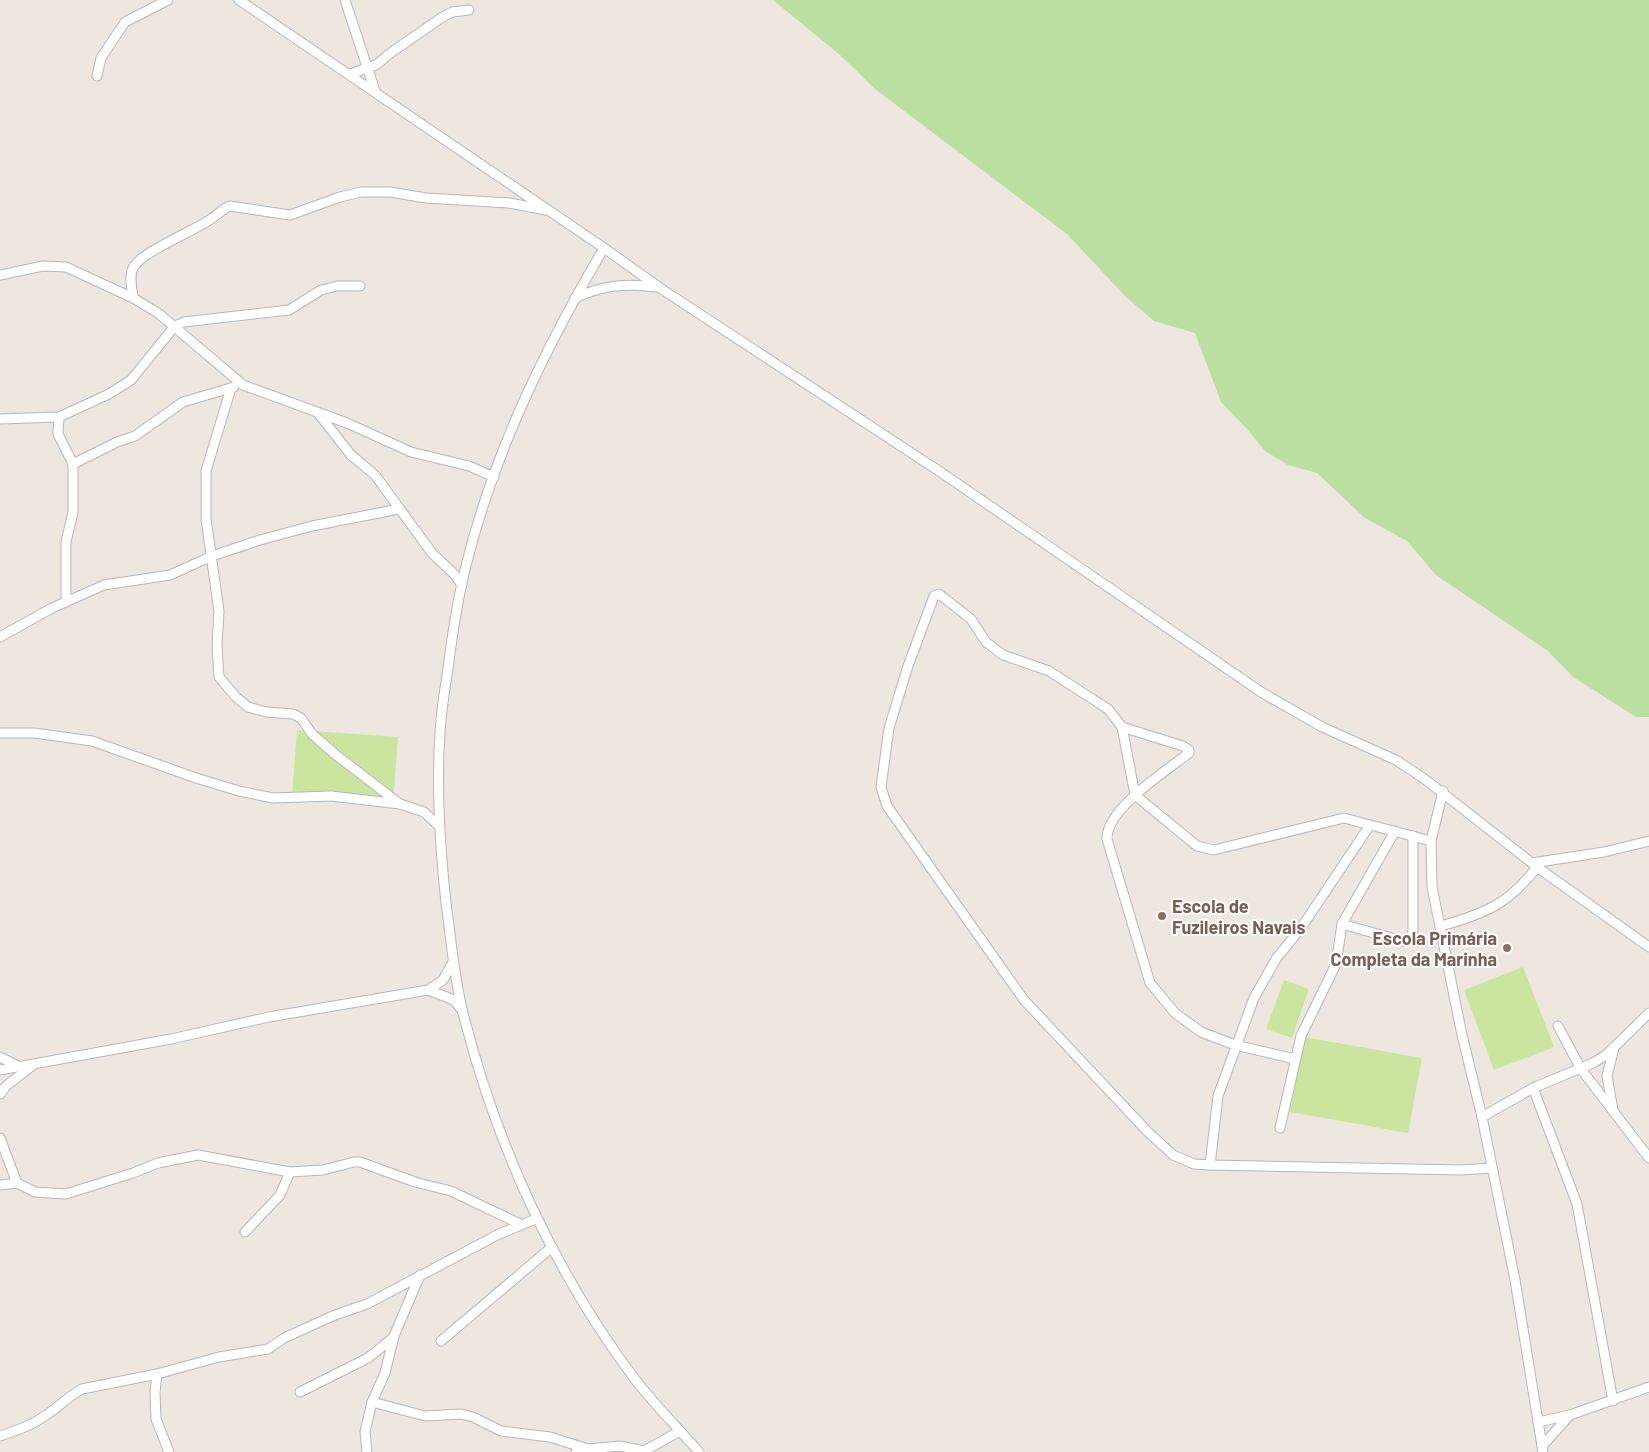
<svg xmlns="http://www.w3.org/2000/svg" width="1649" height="1452" font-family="Barlow,sans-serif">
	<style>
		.green { fill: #bbdfa1 }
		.pitch { fill: #cce59e }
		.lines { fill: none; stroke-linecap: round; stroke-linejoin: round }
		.minor-casing { stroke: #b4b7bf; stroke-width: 11 }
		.minor { stroke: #fff; stroke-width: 9 }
		.education-dot { fill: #8d6e63; stroke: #fff; stroke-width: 2 }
		.labels { text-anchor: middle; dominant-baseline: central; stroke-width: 4; stroke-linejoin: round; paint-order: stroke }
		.education-label { font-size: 18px; font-weight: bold; fill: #785e54; stroke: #fff; text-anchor: start }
	</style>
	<rect width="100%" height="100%" fill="#ede7e0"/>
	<polygon class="green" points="773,0 1649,0 1649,717 1636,717 1573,677 1548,651 1436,575 1407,541 1365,518 1317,473 1288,465 1265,451 1248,430 1221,402 1195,333 1154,321 1126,297 1067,234 875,89 840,55"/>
	<g class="pitch">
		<polygon points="297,730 398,737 393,802 292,795"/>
		<polygon points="1523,967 1554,1047 1494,1070 1464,990"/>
		<polygon points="1284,980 1309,989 1292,1038 1266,1029"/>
		<polygon points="1304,1037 1422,1058 1408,1133 1290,1112"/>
	</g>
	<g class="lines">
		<g class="minor-casing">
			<g id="minor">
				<polyline points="239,0 604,248 660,288 942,473 1261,692 1322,727 1396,760 1426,780 1537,867 1649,947"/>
				<polyline points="345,0 375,91"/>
				<polyline points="350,74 376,65 392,52 441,18 452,12 469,10"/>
				<polyline points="97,76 101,58 125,22 168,0"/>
				<path d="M 604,248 C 547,345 496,448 468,558 C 458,595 453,631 448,668 C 445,690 441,711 440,733 C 436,790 440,847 446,903 C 451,939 454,977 463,1013 C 496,1144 553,1270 634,1378 C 654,1404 678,1428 699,1452"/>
				<polyline points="0,275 43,266 66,267 133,298 158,313 243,385 347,423 411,452 469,466 494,477"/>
				<path d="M 133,298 C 132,288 128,273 135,265 C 146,250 194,231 211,219 C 219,214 222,209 230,206 L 290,215 L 340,197 L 361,192 L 390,192 L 426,198 L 509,203 L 546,210"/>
				<path d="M 575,298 C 604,285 625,283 657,287"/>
				<polyline points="231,388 206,471 206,519 219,611 217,645 219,677 236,697 248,707 266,712 293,714 301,718 312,734 336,755 400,804"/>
				<polyline points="318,413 351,455 375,475 432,553 455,575 462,585"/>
				<polyline points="59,417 58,434 73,464 73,512 66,542 66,602"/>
				<polyline points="0,419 59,417 109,394 131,380 175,326 184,322 289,310 321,290 337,286 360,286"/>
				<polyline points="73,464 117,442 135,436 183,402 234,387"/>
				<polyline points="0,637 52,608 104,585 170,575 212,556 260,540 312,526 399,509"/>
				<path d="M 1122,727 L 1183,746 L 1189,750 L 1189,753 C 1166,771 1106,809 1107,839 L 1150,983 L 1175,1013 L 1201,1032 L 1235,1045 L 1295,1059"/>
				<polyline points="0,733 34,733 92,741 196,778 239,791 273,798 331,796 400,804 424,812 439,826"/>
				<polyline points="1443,791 1431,841 1432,887 1462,1035 1482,1117 1515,1280 1543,1452"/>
				<polyline points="1431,841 1344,818 1214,850 1197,846 1135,795 1122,727 1108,709 1049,671 1003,655 986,642 971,619 939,594 934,596 908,666 889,728 881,787 887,806 1024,1000 1147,1131 1173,1155 1194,1164 1210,1165 1461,1170 1492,1168"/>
				<polyline points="1532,863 1604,852 1649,841"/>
				<polyline points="1342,924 1402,941 1410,938 1413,932 1413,836"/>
				<path d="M 1441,926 C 1484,914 1509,904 1537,867"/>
				<polyline points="428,990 443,980 453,962"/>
				<polyline points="1558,1026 1581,1069 1649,1158"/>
				<polyline points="0,1057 18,1066"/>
				<polyline points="0,1070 171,1039 269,1017 428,990 454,1000 461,1009"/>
				<polyline points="1533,1088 1577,1204 1613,1401"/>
				<polyline points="0,1094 6,1086 33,1065"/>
				<polyline points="1613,1110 1607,1076 1614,1048"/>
				<polyline points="1482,1117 1533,1088 1593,1063 1606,1055 1649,1013"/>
				<polyline points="1280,1128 1301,1036 1336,964 1342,924 1395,831"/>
				<polyline points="0,1138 17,1183"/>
				<polyline points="1210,1165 1218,1096 1254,998 1276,959 1301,928 1370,825"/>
				<polyline points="0,1185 17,1183 35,1192 66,1194 133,1173 158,1163 198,1155 290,1172 323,1170 354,1162 360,1162 415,1182 451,1191 520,1224"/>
				<polyline points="245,1232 280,1195 290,1172"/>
				<polyline points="441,1341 552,1247"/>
				<polyline points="157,1374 155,1392 156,1419 169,1452"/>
				<polyline points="300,1392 368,1358 394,1337"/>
				<polyline points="372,1402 425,1416 461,1414 473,1417 501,1431 550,1437 588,1449"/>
				<polyline points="1538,1422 1570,1415 1649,1387"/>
				<path d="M 0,1436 C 15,1431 30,1426 43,1417 C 57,1409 67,1397 82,1389 L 157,1374 L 219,1357 L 268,1349 L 284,1338 L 335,1315 L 367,1304 L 499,1234 L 536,1219"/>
				<polyline points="1542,1446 1570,1415"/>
				<polyline points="367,1452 365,1432 372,1402 385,1373 394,1336 420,1275"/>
				<polyline points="576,1452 588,1449 620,1446 644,1451 680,1431"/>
			</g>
		</g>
		<use href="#minor" class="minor"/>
	</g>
	<g class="education-dot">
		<circle cx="1162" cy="916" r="5"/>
		<circle cx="1507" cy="948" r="5"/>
	</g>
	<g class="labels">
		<g class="education-label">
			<text x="1172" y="906">Escola de<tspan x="1172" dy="21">Fuzileiros Navais</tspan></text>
			<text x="1497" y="938" text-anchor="end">Escola Primária<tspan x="1497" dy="21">Completa da Marinha</tspan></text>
		</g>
	</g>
</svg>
